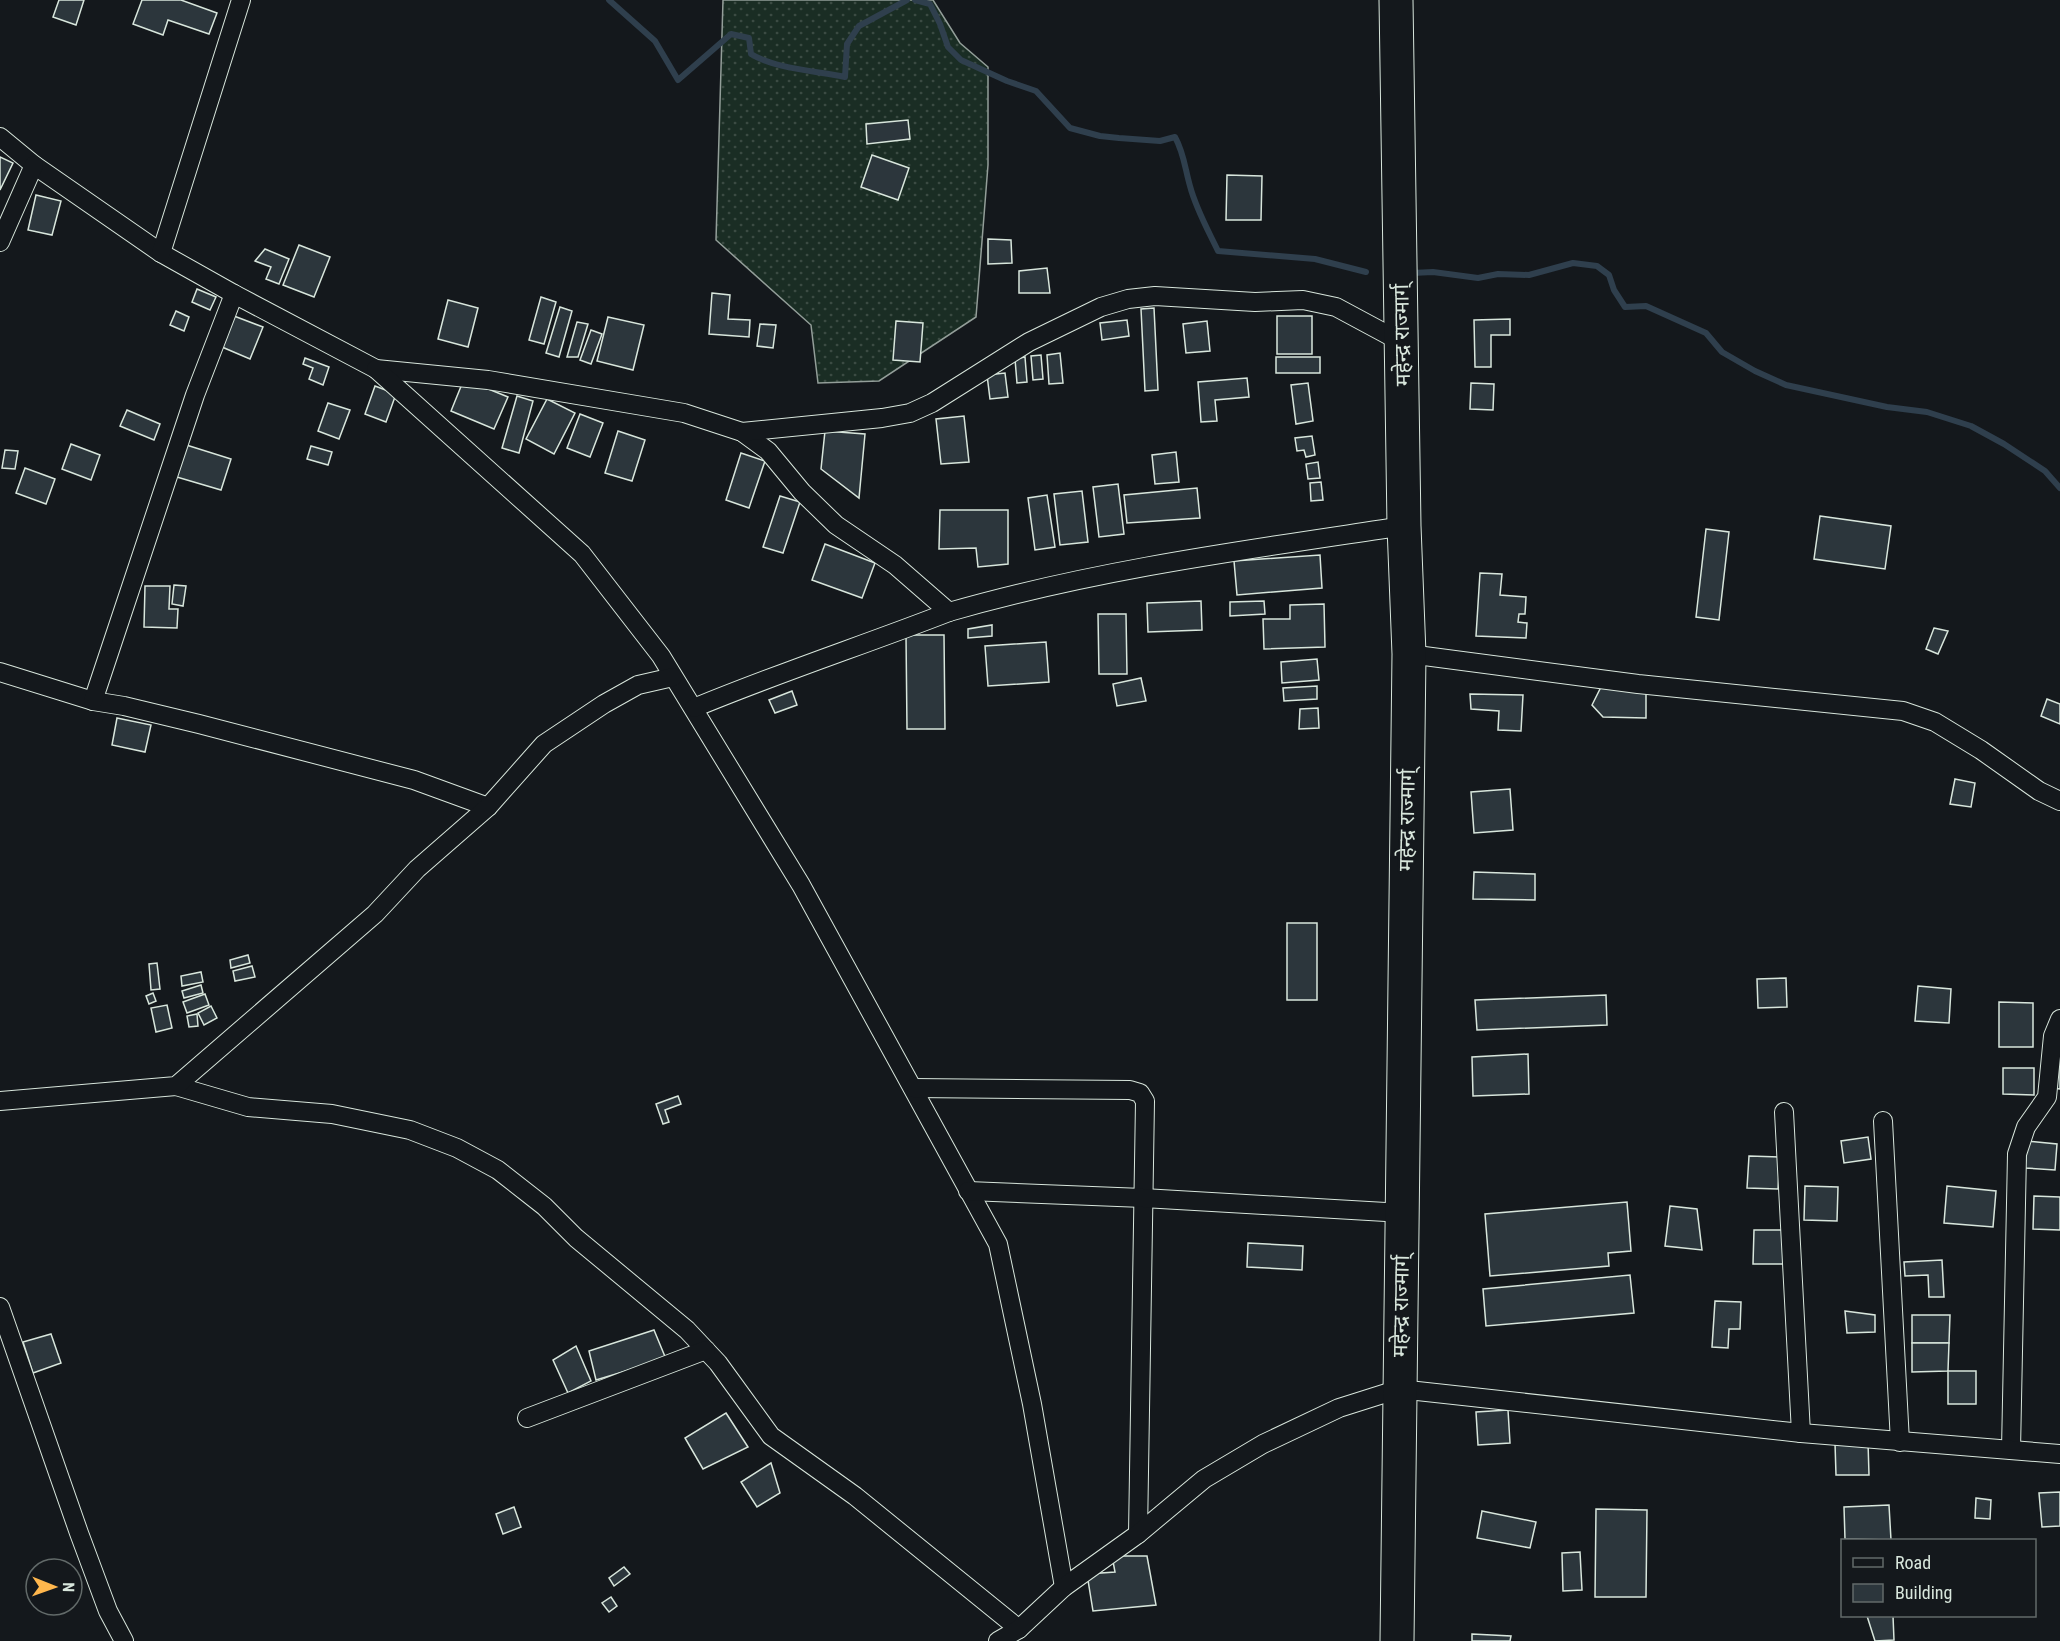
<svg xmlns="http://www.w3.org/2000/svg" width="2060" height="1641" font-family="'Roboto Condensed','Noto Sans Devanagari',sans-serif">
	<style>
		.grass { fill: url(#grass-dots); stroke: #939e99; stroke-width: 1.5 }
		.lines { fill: none; stroke-linecap: round; stroke-linejoin: round }
		.stream { stroke: #2f3f4d; stroke-width: 6 }
		.building { fill: #2c363c; stroke: #d8e6dc; stroke-width: 1.5 }
		.street-casing { stroke: #d8e6dc; stroke-width: 20 }
		.highway-casing { stroke: #d8e6dc; stroke-width: 35 }
		.street { stroke: #14181c; stroke-width: 18 }
		.highway { stroke: #14181c; stroke-width: 33 }
		.labels { text-anchor: middle; dominant-baseline: central; stroke-width: 4.5; stroke-linejoin: round; paint-order: stroke }
		.street-label { font-size: 21px; fill: #d8e6dc; stroke: #14181c }
	</style>
	<defs>
		<pattern id="grass-dots" width="8" height="8" patternUnits="userSpaceOnUse" patternTransform="scale(1.5)"><rect width="8" height="8" fill="#1a2d24"/><path d="M2 2h.1M6 6h.1" fill="none" stroke="#3b4b43" stroke-width="1.8" stroke-linecap="round"/></pattern>
	</defs>
	<rect width="100%" height="100%" fill="#14181c"/>
	<polygon class="grass" points="723,0 933,0 960,43 988,67 988,165 976,317 879,381 818,383 811,325 716,240"/>
	<g class="lines">
		<g class="stream">
			<path d="M 609,0 L 655,41 L 678,80 L 731,34 L 749,38 L 751,54 C 775,69 817,71 845,77 L 847,44 L 859,26 L 907,0"/>
			<path d="M 915,0 L 930,4 L 940,24 L 948,47 L 961,60 L 1007,81 L 1036,91 L 1070,128 L 1100,136 L 1119,138 L 1160,141 L 1175,137 C 1184,153 1185,169 1190,186 C 1196,209 1208,230 1218,251 L 1315,259 L 1366,272"/>
			<polyline points="1412,273 1433,272 1478,278 1498,274 1529,275 1573,263 1597,266 1609,275 1614,290 1625,307 1646,306 1706,333 1722,352 1755,371 1786,385 1887,407 1927,412 1971,426 2004,444 2045,471 2060,488"/>
		</g>
	</g>
	<g class="building">
		<polygon points="59,0 84,0 76,25 53,17"/>
		<polygon points="142,0 181,0 217,13 209,34 168,20 163,35 133,24"/>
		<polygon points="908,120 910,139 867,144 866,124"/>
		<polygon points="872,155 909,168 898,200 861,187"/>
		<polygon points="0,157 13,163 0,190"/>
		<polygon points="1227,175 1262,176 1261,220 1226,220"/>
		<polygon points="36,195 61,201 52,235 28,230"/>
		<polygon points="988,239 1011,240 1012,263 988,264"/>
		<polygon points="299,245 330,257 314,297 283,285"/>
		<polygon points="265,249 289,259 279,284 266,279 271,267 255,261"/>
		<polygon points="1047,268 1050,293 1019,293 1019,271"/>
		<polygon points="197,289 216,297 210,310 192,302"/>
		<polygon points="712,293 730,295 728,319 750,320 749,337 709,334"/>
		<polygon points="541,297 556,302 544,344 529,340"/>
		<polygon points="448,300 478,308 468,347 438,339"/>
		<polygon points="560,307 572,311 559,357 546,353"/>
		<polygon points="1154,308 1158,390 1145,391 1141,309"/>
		<polygon points="176,311 189,317 184,331 170,325"/>
		<polygon points="234,316 263,327 250,359 222,347"/>
		<rect x="1277" y="316" width="35" height="38"/>
		<polygon points="608,317 644,325 633,370 597,361"/>
		<polygon points="1510,319 1510,335 1491,335 1491,367 1475,367 1474,320"/>
		<polygon points="1127,320 1129,336 1102,340 1100,323"/>
		<polygon points="896,321 923,323 920,362 893,360"/>
		<polygon points="1207,321 1210,351 1186,353 1183,324"/>
		<polygon points="577,322 588,324 578,357 567,357"/>
		<polygon points="760,324 776,325 773,348 757,346"/>
		<polygon points="591,330 602,334 591,364 580,360"/>
		<polygon points="1060,353 1063,383 1049,384 1047,355"/>
		<polygon points="1041,355 1043,379 1033,380 1031,356"/>
		<polygon points="1025,357 1027,382 1017,383 1015,359"/>
		<rect x="1276" y="357" width="44" height="16"/>
		<polygon points="305,358 329,367 323,385 309,379 313,368 303,364"/>
		<polygon points="1005,373 1008,397 990,399 987,375"/>
		<polygon points="1247,378 1249,397 1215,400 1217,421 1201,422 1198,382"/>
		<polygon points="464,379 508,397 494,429 451,411"/>
		<polygon points="1308,383 1313,421 1296,424 1291,385"/>
		<polygon points="1471,383 1494,384 1493,410 1470,409"/>
		<polygon points="375,386 396,394 386,422 365,414"/>
		<polygon points="517,396 533,401 519,453 502,448"/>
		<polygon points="547,399 575,413 554,454 526,439"/>
		<polygon points="328,403 350,410 339,439 318,431"/>
		<polygon points="127,410 160,424 154,440 120,426"/>
		<polygon points="580,414 603,423 590,457 567,448"/>
		<polygon points="964,416 969,462 941,464 936,419"/>
		<polygon points="618,431 645,440 632,481 605,473"/>
		<polygon points="825,431 865,434 859,498 821,469"/>
		<polygon points="1312,436 1315,455 1306,457 1304,450 1297,451 1295,438"/>
		<polygon points="180,443 231,459 221,490 170,475"/>
		<polygon points="71,444 100,455 91,480 62,469"/>
		<polygon points="311,446 332,452 328,465 307,459"/>
		<polygon points="5,450 18,451 15,469 2,468"/>
		<polygon points="1176,452 1179,482 1155,484 1152,455"/>
		<polygon points="741,453 765,461 749,508 726,500"/>
		<polygon points="1318,462 1320,478 1308,479 1306,464"/>
		<polygon points="25,468 55,479 46,504 16,493"/>
		<polygon points="1321,482 1323,500 1311,501 1310,483"/>
		<polygon points="1118,484 1124,534 1099,537 1093,487"/>
		<polygon points="1197,488 1200,518 1127,523 1124,495"/>
		<polygon points="1082,491 1088,542 1060,545 1054,494"/>
		<polygon points="1047,495 1055,547 1035,550 1028,498"/>
		<polygon points="780,496 800,502 783,553 763,547"/>
		<polygon points="940,510 1008,510 1008,564 978,567 976,548 939,549"/>
		<polygon points="1820,516 1891,526 1885,569 1814,559"/>
		<polygon points="1706,529 1729,532 1719,620 1696,617"/>
		<polygon points="825,544 875,563 862,598 812,580"/>
		<polygon points="1320,555 1322,588 1237,595 1234,561"/>
		<polygon points="1480,573 1502,574 1500,595 1526,597 1525,614 1519,614 1518,622 1527,623 1526,638 1476,636"/>
		<polygon points="174,585 186,586 183,606 172,604"/>
		<polygon points="145,586 170,586 169,609 178,609 177,628 144,627"/>
		<polygon points="1201,601 1202,630 1148,632 1147,603"/>
		<polygon points="1264,601 1265,614 1230,616 1230,602"/>
		<polygon points="1324,604 1325,647 1264,649 1263,619 1290,619 1290,605"/>
		<polygon points="1098,614 1126,614 1127,674 1099,674"/>
		<polygon points="992,625 992,636 968,638 968,629"/>
		<polygon points="1934,628 1948,631 1938,654 1926,649"/>
		<polygon points="906,635 944,635 945,729 907,729"/>
		<polygon points="1046,642 1049,682 988,686 985,646"/>
		<polygon points="1317,659 1319,680 1282,683 1281,662"/>
		<polygon points="1141,678 1146,701 1117,706 1113,684"/>
		<polygon points="1603,683 1646,684 1646,718 1603,717 1592,705"/>
		<polygon points="1317,686 1317,699 1284,701 1283,688"/>
		<polygon points="792,691 797,705 775,713 769,700"/>
		<polygon points="1470,694 1523,695 1521,731 1498,730 1499,711 1471,709"/>
		<polygon points="2047,699 2060,704 2060,724 2041,716"/>
		<polygon points="1318,708 1319,728 1299,729 1300,709"/>
		<polygon points="117,718 151,725 145,752 112,745"/>
		<polygon points="1955,779 1975,783 1971,807 1950,804"/>
		<polygon points="1510,789 1513,830 1474,833 1471,792"/>
		<polygon points="1474,872 1535,874 1535,900 1473,899"/>
		<rect x="1287" y="923" width="30" height="77"/>
		<polygon points="248,955 250,963 231,968 230,960"/>
		<polygon points="157,963 160,989 151,990 149,964"/>
		<polygon points="252,966 255,977 235,981 233,971"/>
		<polygon points="201,972 203,982 182,986 181,976"/>
		<polygon points="1786,978 1787,1007 1758,1008 1757,979"/>
		<polygon points="201,985 203,993 184,998 182,991"/>
		<polygon points="1918,986 1951,989 1949,1023 1915,1021"/>
		<polygon points="153,993 156,1001 149,1004 146,996"/>
		<polygon points="205,994 209,1005 187,1013 183,1002"/>
		<polygon points="1606,995 1607,1025 1477,1030 1475,1000"/>
		<polygon points="1999,1002 2033,1003 2033,1047 1999,1047"/>
		<polygon points="167,1005 172,1028 156,1032 151,1008"/>
		<polygon points="211,1006 217,1018 204,1025 198,1013"/>
		<polygon points="197,1014 198,1026 189,1027 187,1016"/>
		<polygon points="1528,1054 1529,1094 1473,1096 1472,1057"/>
		<polygon points="2057,1061 2060,1061 2060,1089 2053,1088"/>
		<polygon points="2003,1068 2034,1068 2034,1095 2003,1094"/>
		<polygon points="678,1096 681,1104 665,1110 669,1122 663,1124 656,1104"/>
		<polygon points="1868,1137 1871,1159 1844,1163 1841,1141"/>
		<polygon points="2027,1141 2057,1144 2055,1170 2025,1168"/>
		<polygon points="1749,1156 1780,1157 1778,1189 1747,1188"/>
		<polygon points="1805,1186 1838,1187 1837,1221 1804,1220"/>
		<polygon points="1947,1186 1996,1191 1993,1227 1944,1223"/>
		<polygon points="2034,1196 2060,1197 2060,1230 2033,1229"/>
		<polygon points="1627,1202 1631,1251 1608,1253 1609,1266 1490,1276 1485,1214"/>
		<polygon points="1670,1206 1697,1209 1702,1250 1665,1246"/>
		<polygon points="1754,1230 1785,1230 1785,1264 1753,1264"/>
		<polygon points="1248,1243 1303,1246 1302,1270 1247,1267"/>
		<polygon points="1942,1260 1944,1297 1929,1297 1928,1275 1905,1276 1904,1262"/>
		<polygon points="1630,1275 1634,1313 1486,1326 1483,1289"/>
		<polygon points="1715,1301 1741,1302 1740,1329 1729,1329 1728,1348 1712,1347"/>
		<polygon points="1845,1311 1875,1315 1875,1332 1847,1333"/>
		<polygon points="1912,1315 1950,1315 1949,1343 1912,1343"/>
		<polygon points="654,1330 666,1359 596,1380 589,1351"/>
		<polygon points="51,1334 61,1363 33,1373 23,1342"/>
		<polygon points="1912,1343 1949,1343 1948,1371 1912,1372"/>
		<polygon points="576,1346 591,1381 568,1393 553,1360"/>
		<rect x="1948" y="1371" width="28" height="33"/>
		<polygon points="1508,1410 1510,1443 1478,1445 1476,1412"/>
		<polygon points="726,1413 748,1447 703,1469 685,1438"/>
		<polygon points="1868,1442 1869,1475 1836,1475 1835,1443"/>
		<polygon points="771,1463 780,1493 757,1507 741,1482"/>
		<polygon points="2060,1492 2060,1526 2042,1527 2039,1493"/>
		<polygon points="1976,1498 1991,1500 1990,1519 1975,1518"/>
		<polygon points="1889,1505 1891,1540 1845,1539 1844,1507"/>
		<polygon points="514,1507 521,1527 503,1534 496,1514"/>
		<polygon points="1596,1509 1647,1510 1646,1597 1595,1597"/>
		<polygon points="1482,1511 1536,1522 1530,1548 1477,1538"/>
		<polygon points="1580,1552 1582,1590 1563,1591 1562,1553"/>
		<polygon points="1112,1556 1147,1556 1156,1605 1093,1611 1087,1574 1115,1572"/>
		<polygon points="624,1567 630,1574 614,1586 609,1578"/>
		<polygon points="611,1597 617,1606 609,1612 602,1603"/>
		<polygon points="1867,1616 1893,1616 1894,1640 1875,1641"/>
		<polygon points="1472,1634 1511,1636 1510,1641 1472,1641"/>
	</g>
	<g class="lines">
		<g class="street-casing">
			<g id="street">
				<path d="M 0,137 L 34,165 L 161,253 L 234,294 L 376,369 L 488,380 L 684,413 L 742,432 L 768,451 L 802,492 L 836,525 L 895,565 L 949,612 C 1098,569 1252,549 1404,526"/>
				<polyline points="0,242 34,165"/>
				<polyline points="161,253 241,0"/>
				<polyline points="376,369 582,554 661,656 801,885 998,1244 1032,1404 1064,1587"/>
				<polyline points="742,432 882,418 910,413 932,403 1029,342 1101,307 1128,299 1155,296 1255,302 1303,300 1336,307 1403,343"/>
				<polyline points="1409,654 1638,684 1903,711 1935,722 1981,750 2039,791 2060,801"/>
				<polyline points="0,672 93,701 124,706 199,724 414,780 488,807"/>
				<polyline points="93,701 195,395 234,294"/>
				<path d="M 694,708 C 778,673 864,645 949,612"/>
				<polyline points="176,1086 248,1107 332,1114 410,1130 457,1148 498,1170 544,1206 576,1238 687,1330 718,1363 771,1436 855,1496 1019,1629"/>
				<polyline points="913,1088 1130,1090 1140,1093 1145,1101 1138,1534"/>
				<polyline points="0,1101 176,1086 375,914 417,869 488,807 544,744 604,704 638,685 673,677"/>
				<polyline points="1784,1112 1801,1433"/>
				<polyline points="1883,1121 1900,1442"/>
				<polyline points="968,1191 1143,1198 1403,1213"/>
				<polyline points="0,1307 79,1533 108,1611 124,1641"/>
				<polyline points="527,1418 706,1350"/>
				<polyline points="2011,1450 2017,1154 2026,1127 2047,1097 2053,1036 2060,1019"/>
				<polyline points="998,1641 1019,1629 1064,1587 1138,1534 1204,1479 1263,1444 1339,1408 1399,1389 1801,1433 2060,1454"/>
			</g>
		</g>
		<g class="highway-casing">
			<polyline id="highway" points="1396,0 1404,526 1409,654 1397,1641"/>
		</g>
		<use href="#street" class="street"/>
		<use href="#highway" class="highway"/>
	</g>
	<g class="labels">
		<g class="street-label">
			<text transform="translate(1402 335) rotate(-91)">महेन्द्र राज्मार्ग्</text>
			<text transform="translate(1407 820) rotate(-89)">महेन्द्र राज्मार्ग्</text>
			<text transform="translate(1401 1306) rotate(-89)">महेन्द्र राज्मार्ग्</text>
		</g>
	</g>
	<rect x="1841" y="1539" width="195" height="78" fill="#14181c" stroke="#626a69" stroke-width="1.5"/>
	<rect x="1853" y="1558" width="30" height="9" fill="#14181c" stroke="#626a69" stroke-width="1.5"/>
	<text x="1895" y="1569" font-size="18" fill="#d8e6dc">Road</text>
	<rect x="1853" y="1584" width="30" height="18" fill="#2c363c" stroke="#626a69" stroke-width="1.5"/>
	<text x="1895" y="1599" font-size="18" fill="#d8e6dc">Building</text>
	<g transform="translate(54 1587) rotate(91)"><circle r="28" fill="#14181c" stroke="#626a69" stroke-width="1.5"/>
	<path d="M0-4.5L10 22L0 15L-10 22Z" fill="#ffb74d"/>
	<text y="-9" font-size="16" font-weight="bold" text-anchor="middle" fill="#d8e6dc">N</text>
	</g>
</svg>
